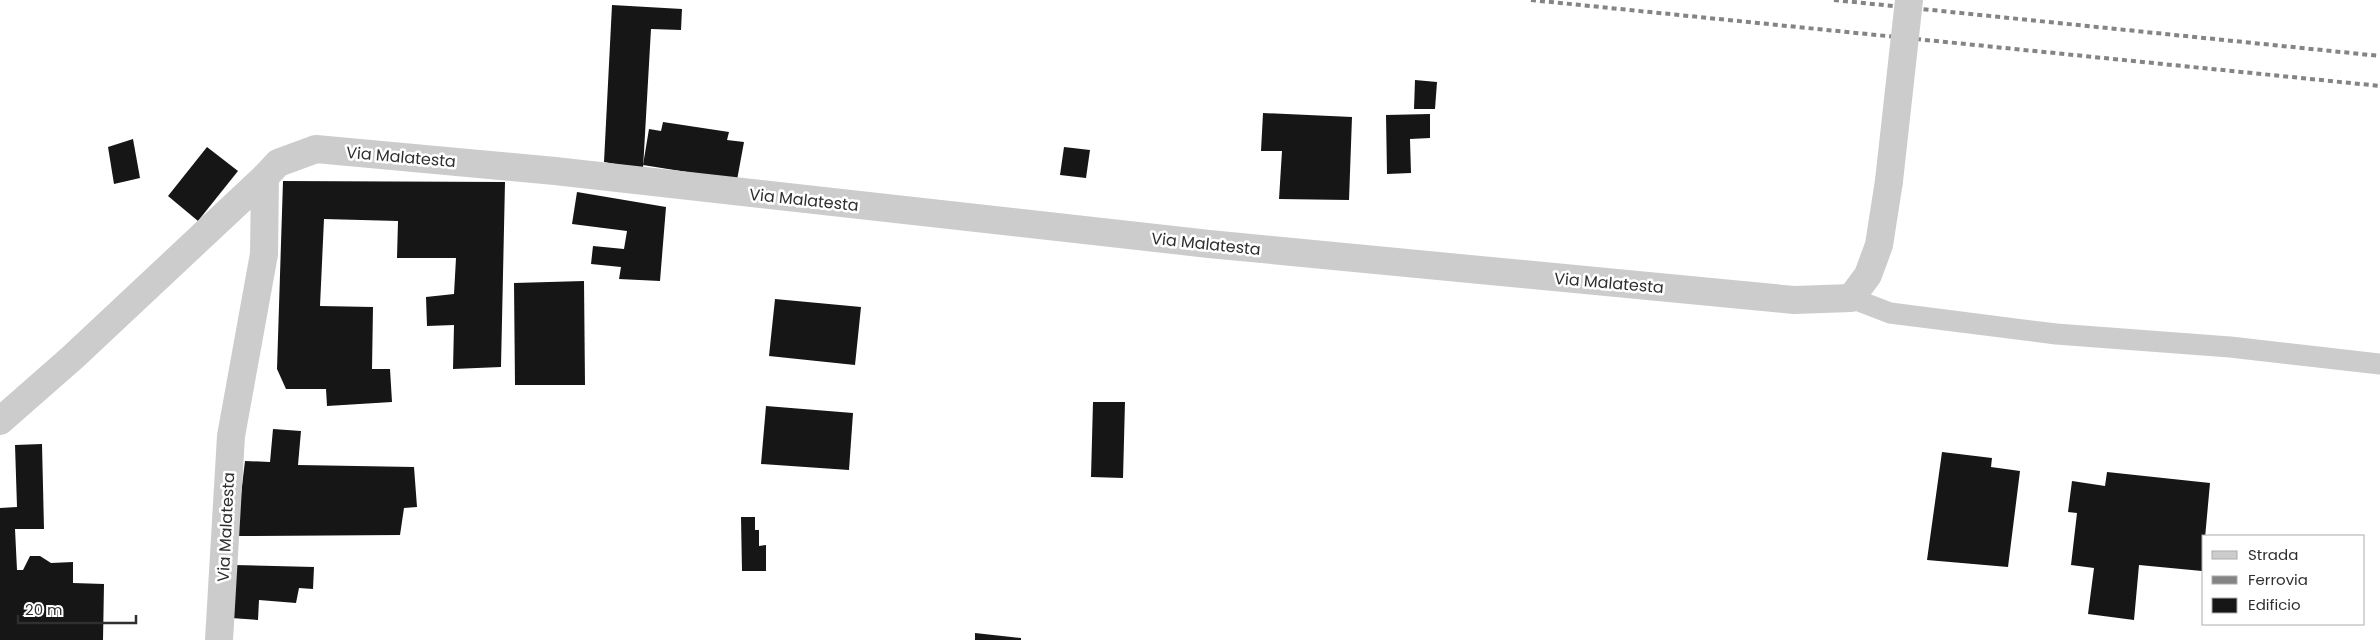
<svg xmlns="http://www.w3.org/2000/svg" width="2380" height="640" font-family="Poppins,sans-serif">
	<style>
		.building { fill: #161616 }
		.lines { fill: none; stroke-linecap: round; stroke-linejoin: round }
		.lane { stroke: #ccc; stroke-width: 21 }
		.street { stroke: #ccc; stroke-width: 28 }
		.rail { stroke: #848484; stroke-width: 4; stroke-dasharray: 5 4; stroke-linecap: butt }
		.street-bridge { stroke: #ccc; stroke-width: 28 }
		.labels { text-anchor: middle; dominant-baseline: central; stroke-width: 5; stroke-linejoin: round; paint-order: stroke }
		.street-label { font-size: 16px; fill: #2f2f2f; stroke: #fff }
	</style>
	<rect width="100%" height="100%" fill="#fff"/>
	<g class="building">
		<polygon points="612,5 682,9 681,30 651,29 643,169 604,162"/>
		<polygon points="1415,80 1437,82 1435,109 1414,109"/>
		<polygon points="1263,113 1352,117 1349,200 1279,199 1282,151 1261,151"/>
		<polygon points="1430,114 1430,138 1410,139 1411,173 1387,174 1386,115"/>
		<polygon points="663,122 729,132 727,140 744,142 737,180 643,165 649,129 661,131"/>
		<polygon points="133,139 140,178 114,184 108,147"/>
		<polygon points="207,147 238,171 198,221 168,196"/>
		<polygon points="1064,147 1090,150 1086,178 1060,175"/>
		<polygon points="283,181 505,182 501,367 453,369 454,325 427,326 426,297 454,294 456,258 397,258 398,221 324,219 320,306 373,307 372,369 390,369 392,402 327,406 326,389 286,389 277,369"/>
		<polygon points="577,192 666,207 660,281 619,279 621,267 591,264 593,246 624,249 627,231 572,224"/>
		<polygon points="584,281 585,385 515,385 514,283"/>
		<polygon points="775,299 861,307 855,365 769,356"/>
		<polygon points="1093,402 1125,402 1123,478 1091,477"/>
		<polygon points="766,406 853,413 849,470 761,464"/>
		<polygon points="273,429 301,431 298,465 414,467 417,507 404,508 400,535 236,536 245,461 270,462"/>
		<polygon points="42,444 44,529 15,529 17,570 23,570 30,556 40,556 51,563 73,562 73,583 104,584 103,640 0,640 0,508 17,507 15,445"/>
		<polygon points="1942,452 1992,458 1991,467 2020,471 2008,567 1927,560"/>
		<polygon points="2107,472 2210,483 2202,571 2139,565 2134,620 2088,614 2094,568 2071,565 2077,513 2068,512 2072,481 2105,486"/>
		<polygon points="741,517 755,517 755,530 759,530 759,546 766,545 766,571 742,571"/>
		<polygon points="234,565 314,567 313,589 299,588 296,603 259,600 258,620 231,618"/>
		<polygon points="975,633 1021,638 1021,640 975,640"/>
	</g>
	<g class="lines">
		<polyline class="lane" points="1851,298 1890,313 2056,334 2230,347 2380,364"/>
		<g class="street">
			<polyline points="0,421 73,357 265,177"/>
			<polyline points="219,640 231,436 264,254 265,177 278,163 316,149 555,171 1209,244 1794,300 1851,298 1868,275 1879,245 1889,181"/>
		</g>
		<g class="rail">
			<polyline points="1531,0 2380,86"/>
			<polyline points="1834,0 2380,56"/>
		</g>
		<polyline class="street-bridge" points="1889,181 1909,0"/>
	</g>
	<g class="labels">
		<g class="street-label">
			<text transform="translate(401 157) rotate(5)">Via Malatesta</text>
			<text transform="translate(804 200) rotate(6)">Via Malatesta</text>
			<text transform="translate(1206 244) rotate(6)">Via Malatesta</text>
			<text transform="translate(1609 283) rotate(5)">Via Malatesta</text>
			<text transform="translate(226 527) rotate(-87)">Via Malatesta</text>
		</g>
	</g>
	<rect x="2202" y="535" width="162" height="90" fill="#ffffff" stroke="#acacac"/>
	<rect x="2212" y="551" width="25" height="8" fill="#cccccc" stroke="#acacac"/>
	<text x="2248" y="560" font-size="15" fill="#2f2f2f">Strada</text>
	<rect x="2212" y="576" width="25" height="8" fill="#848484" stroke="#acacac"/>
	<text x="2248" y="585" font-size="15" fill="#2f2f2f">Ferrovia</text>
	<rect x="2212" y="598" width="25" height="15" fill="#161616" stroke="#acacac"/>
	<text x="2248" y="610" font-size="15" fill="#2f2f2f">Edificio</text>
	<path d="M18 615v8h118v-8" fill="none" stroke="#2f2f2f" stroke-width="2.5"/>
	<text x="25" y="615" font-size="15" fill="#2f2f2f" stroke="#ffffff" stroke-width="4" paint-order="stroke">20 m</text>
</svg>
